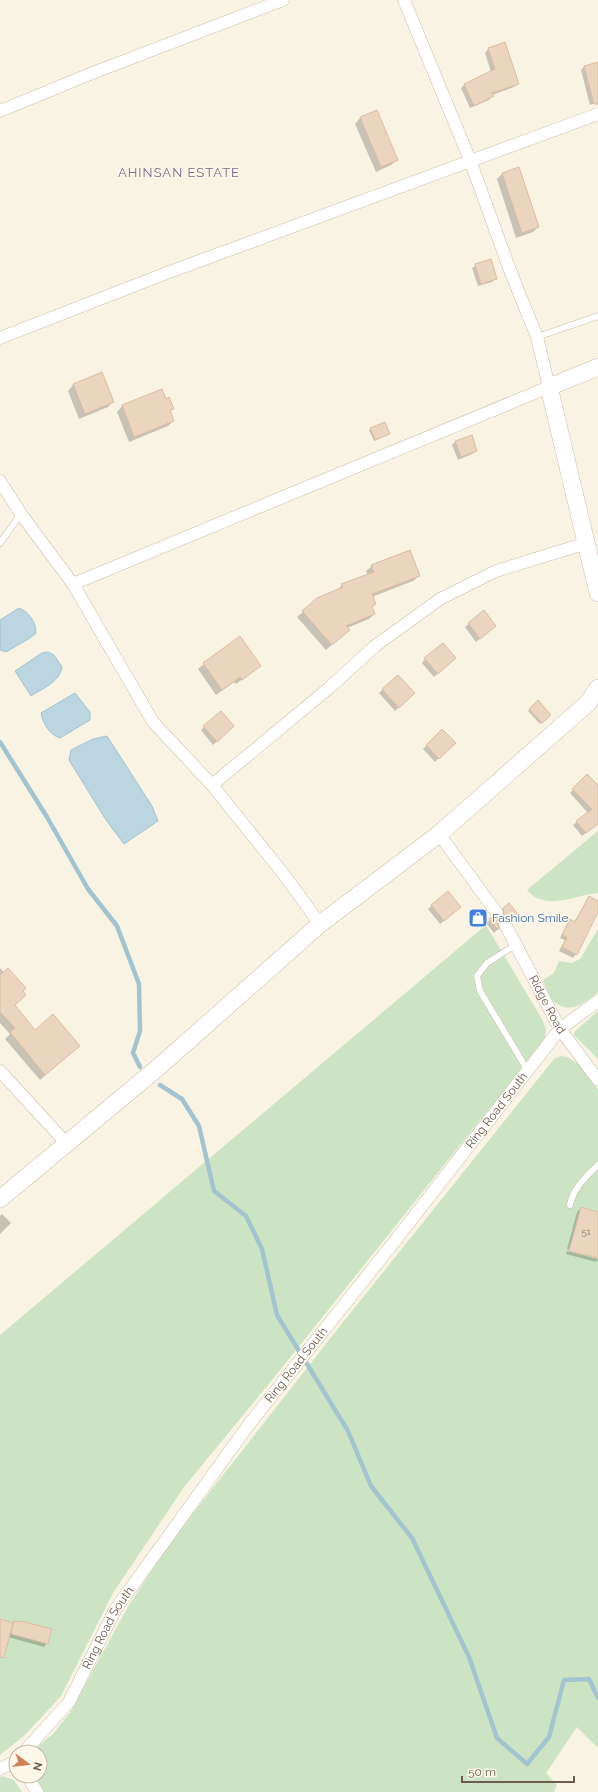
<svg xmlns="http://www.w3.org/2000/svg" width="598" height="1792" font-family="Raleway,sans-serif">
	<style>
		.green { fill: #cde4c4 }
		.water { fill: #bbd6e0; stroke: #a2c4d0 }
		.shadow { fill: #0003 }
		.lines { fill: none; stroke-linecap: round; stroke-linejoin: round }
		.stream { stroke: #a2c4d0; stroke-width: 4.5 }
		.building { fill: #ebd5be; stroke: #dbbda1 }
		.lane-casing { stroke: #c8bbab; stroke-width: 7 }
		.street-casing { stroke: #c8bbab; stroke-width: 13 }
		.secondary-casing { stroke: #cbbcaa; stroke-width: 18 }
		.lane { stroke: #fff; stroke-width: 6 }
		.street { stroke: #fff; stroke-width: 12 }
		.secondary { stroke: #fff; stroke-width: 17 }
		.labels { text-anchor: middle; dominant-baseline: central; stroke-width: 3; stroke-linejoin: round; paint-order: stroke }
		.number-label { font-size: 10px; fill: #8d7a68 }
		.shop-label { font-size: 12px; fill: #366cbe; stroke: #fcf7e9; text-anchor: start }
		.street-label { font-size: 12px; fill: #6e5c4c; stroke: #fcf7e9 }
		.neighbourhood-label { font-size: 13px; letter-spacing: 1px; fill: #81658a; stroke: #fcf7e9 }
	</style>
	<rect width="100%" height="100%" fill="#f9f3e3"/>
	<g class="green">
		<path d="M 598,831 L 598,893 C 575,895 545,912 527,890 Z"/>
		<polygon points="486,925 543,1021 546,1029 545,1039 281,1369 184,1487 113,1593 61,1696 25,1735 0,1755 0,1335"/>
		<path d="M 598,929 L 598,992 C 587,1000 576,1012 561,1006 C 558,1004 554,1003 553,1001 C 548,995 546,986 543,980 L 554,973 L 559,961 L 572,963 L 580,959 Z"/>
		<polygon points="598,1011 598,1059 574,1035 575,1031"/>
		<path d="M 561,1056 C 578,1057 589,1078 598,1090 L 598,1748 L 577,1727 L 546,1773 L 557,1785 L 554,1792 L 40,1792 L 31,1776 L 40,1776 L 40,1752 L 31,1752 L 54,1733 L 70,1712 L 129,1605 L 168,1545 L 336,1331 L 554,1059 Z"/>
		<polygon points="2,1776 14,1780 22,1792 0,1792 0,1777"/>
	</g>
	<g class="water">
		<path d="M 19,608 C 29,612 36,622 36,633 L 30,638 L 6,652 L 0,650 L 0,620 Z"/>
		<path d="M 48,652 L 54,655 L 62,667 C 60,682 43,688 31,696 L 15,671 L 42,653 Z"/>
		<path d="M 75,693 L 90,712 L 90,720 L 60,738 C 50,735 43,724 41,713 Z"/>
		<polygon points="107,736 152,806 158,821 124,844 106,820 69,760 71,750 93,739"/>
	</g>
	<g class="shadow">
		<polygon points="505,44 518,83 514,87 492,95 492,96 489,100 470,108 461,88 464,85 491,72 485,53 488,49"/>
		<polygon points="598,63 598,102 590,105 581,70 584,67"/>
		<polygon points="376,111 397,160 391,165 376,172 355,124 360,118"/>
		<polygon points="518,168 538,227 533,232 516,238 497,179 502,174"/>
		<polygon points="476,265 496,278 492,282 478,286 472,268"/>
		<polygon points="102,373 113,401 108,407 79,419 68,391 73,385"/>
		<polygon points="161,391 165,400 173,408 169,412 173,421 168,426 129,442 117,412 122,406"/>
		<polygon points="371,429 389,434 374,441 369,430"/>
		<polygon points="456,441 476,451 472,454 458,460 452,445"/>
		<polygon points="372,566 419,576 413,581 372,597 375,604 372,607 374,614 369,619 347,628 343,635 326,650 297,617 303,612 336,591 342,585 368,575 366,571"/>
		<polygon points="484,611 495,626 476,642 465,627"/>
		<polygon points="425,659 451,662 434,677 422,663"/>
		<polygon points="204,664 260,666 236,684 234,682 216,695 198,669"/>
		<polygon points="398,676 414,693 395,711 379,693"/>
		<polygon points="538,702 550,715 540,724 528,711"/>
		<polygon points="204,727 230,730 213,745 201,730"/>
		<polygon points="442,730 454,743 435,762 423,749"/>
		<polygon points="587,775 598,787 598,824 582,836 573,825 588,813 570,793"/>
		<polygon points="448,892 456,911 440,924 428,909"/>
		<polygon points="589,897 598,902 598,910 576,954 573,958 559,951 565,940 560,938 567,924 570,920 574,922"/>
		<polygon points="503,909 513,918 507,922 500,920 501,917 500,912"/>
		<polygon points="491,919 498,929 494,933 486,923"/>
		<polygon points="0,968 21,991 14,1006 34,1031 73,1051 40,1080 5,1039 10,1034 0,1023"/>
		<polygon points="581,1208 598,1213 598,1257 567,1249 577,1212"/>
		<polygon points="2,1214 11,1223 0,1234 0,1216"/>
		<polygon points="567,1251 598,1259 598,1260 596,1262 566,1254"/>
		<polygon points="0,1620 12,1624 14,1622 47,1643 44,1647 8,1637 3,1655 0,1658"/>
	</g>
	<g class="lines">
		<g class="stream">
			<polyline points="0,742 47,817 88,889 117,926 139,984 140,1031 133,1053 140,1067"/>
			<polyline points="160,1085 182,1099 199,1126 214,1191 246,1216 262,1249 277,1315 348,1431 371,1486 412,1538 469,1657 497,1738 527,1764 549,1737 564,1680 589,1679 598,1698"/>
		</g>
	</g>
	<g class="building">
		<polygon points="505,42 519,84 492,93 494,96 474,106 464,84 495,69 488,48"/>
		<polygon points="598,62 598,104 594,104 584,66"/>
		<polygon points="377,110 398,160 381,167 360,117"/>
		<polygon points="519,167 539,227 522,233 502,173"/>
		<polygon points="491,259 497,279 481,284 475,264"/>
		<polygon points="102,372 114,402 85,414 73,384"/>
		<polygon points="162,389 166,399 169,397 174,409 170,410 174,421 134,437 122,405"/>
		<polygon points="385,422 390,434 375,440 370,428"/>
		<polygon points="472,435 477,451 461,457 455,441"/>
		<polygon points="410,550 420,576 372,594 376,604 372,606 375,614 346,626 350,630 332,645 302,611 317,598 343,587 341,584 374,572 371,565"/>
		<polygon points="484,610 496,626 480,639 468,623"/>
		<polygon points="240,636 261,666 242,680 240,677 222,690 203,663"/>
		<polygon points="443,643 456,658 438,674 424,658"/>
		<polygon points="398,675 415,693 399,708 382,689"/>
		<polygon points="538,700 551,715 542,723 529,709"/>
		<polygon points="221,711 234,726 217,742 203,726"/>
		<polygon points="442,729 456,743 439,759 426,745"/>
		<polygon points="587,774 598,785 598,824 586,833 576,821 592,809 572,789"/>
		<polygon points="448,891 461,907 444,921 431,905"/>
		<polygon points="589,896 598,901 598,912 577,955 562,947 567,937 562,935 570,919 575,922"/>
		<polygon points="509,903 518,914 511,920 509,918 503,917 504,913 503,908"/>
		<polygon points="491,917 494,920 499,920 498,924 499,929 498,930 489,919"/>
		<polygon points="8,968 26,988 23,991 26,995 15,1005 35,1030 53,1014 80,1046 45,1075 10,1032 15,1028 0,1012 0,975"/>
		<polygon points="581,1207 598,1212 598,1258 569,1251"/>
		<polygon points="0,1619 13,1623 4,1658 0,1657"/>
		<polygon points="14,1621 21,1622 21,1621 52,1629 48,1644 11,1634"/>
	</g>
	<g class="lines">
		<g class="lane-casing">
			<g id="lane">
				<polyline points="537,337 598,316"/>
				<polyline points="0,543 21,514"/>
				<polyline points="515,945 487,963 477,976 480,991 528,1071"/>
				<path d="M 570,1205 C 573,1188 586,1177 598,1165"/>
			</g>
		</g>
		<g class="street-casing">
			<g id="street">
				<polyline points="0,111 95,72 283,0"/>
				<polyline points="0,338 164,274 598,114"/>
				<polyline points="0,481 21,514 73,584 153,722 212,785 282,872 320,924"/>
				<polyline points="73,584 549,387 537,337 511,273 470,160 404,0"/>
				<polyline points="212,785 329,688 375,646 440,599 496,571 587,543"/>
				<polyline points="439,834 497,913"/>
				<path id="s1" d="M 505,924 L 560,1029 L 598,1080"/>
				<polyline points="0,1071 67,1144"/>
				<path id="s2" d="M 24,1752 L 69,1702 L 115,1610 L 250,1423 L 387,1251 L 560,1029 L 598,1001"/>
				<polyline points="0,1769 16,1761"/>
				<polyline points="27,1776 37,1792"/>
			</g>
		</g>
		<g class="secondary-casing">
			<g id="secondary">
				<polyline points="598,367 549,387 598,593"/>
				<polyline points="0,1199 161,1065 320,924 439,834 588,703 598,688"/>
			</g>
		</g>
		<use href="#lane" class="lane"/>
		<use href="#street" class="street"/>
		<use href="#secondary" class="secondary"/>
	</g>
	<defs>
		<g id="shop-square" transform="scale(1)"><rect x="-9" y="-9" width="18" height="18" rx="4" fill="#3f7fe0" stroke="#fcf7e9"/><path d="M-5-2.5h2.3a2.7 3.5 0 0 1 5.4 0H5L5.5 6h-11ZM-1.5-2.5h3a1.5 2.3 0 0 0-3 0Z" fill="#fff"/></g>
	</defs>
	<g fill-rule="evenodd">
		<use href="#shop-square" x="478" y="918"/>
	</g>
	<g class="labels">
		<g class="number-label">
			<text x="586" y="1231">51</text>
		</g>
		<g class="shop-label">
			<text x="492" y="918">Fashion Smile</text>
		</g>
		<g class="street-label">
			<text stroke="none"><textPath href="#s1" startOffset="91">Ridge Road</textPath></text>
			<text stroke="none"><textPath href="#s2" startOffset="799">Ring Road South</textPath></text>
			<text stroke="none"><textPath href="#s2" startOffset="475">Ring Road South</textPath></text>
			<text stroke="none"><textPath href="#s2" startOffset="151">Ring Road South</textPath></text>
		</g>
		<g class="neighbourhood-label">
			<text x="179" y="172">AHINSAN ESTATE</text>
		</g>
	</g>
	<g transform="translate(28 1764) rotate(105)"><circle r="19" fill="#fcf7e9" stroke="#c3b9aa"/>
	<path d="M0-3L7 15L0 10L-7 15Z" fill="#d48057"/>
	<text y="-6" font-size="11" font-weight="bold" text-anchor="middle" fill="#6e5c4c">N</text>
	</g>
	<path d="M462 1776v6h112v-6" fill="none" stroke="#6e5c4c" stroke-width="2"/>
	<text x="468" y="1776" font-size="12" fill="#6e5c4c" stroke="#fcf7e9" stroke-width="3" paint-order="stroke">50 m</text>
</svg>
